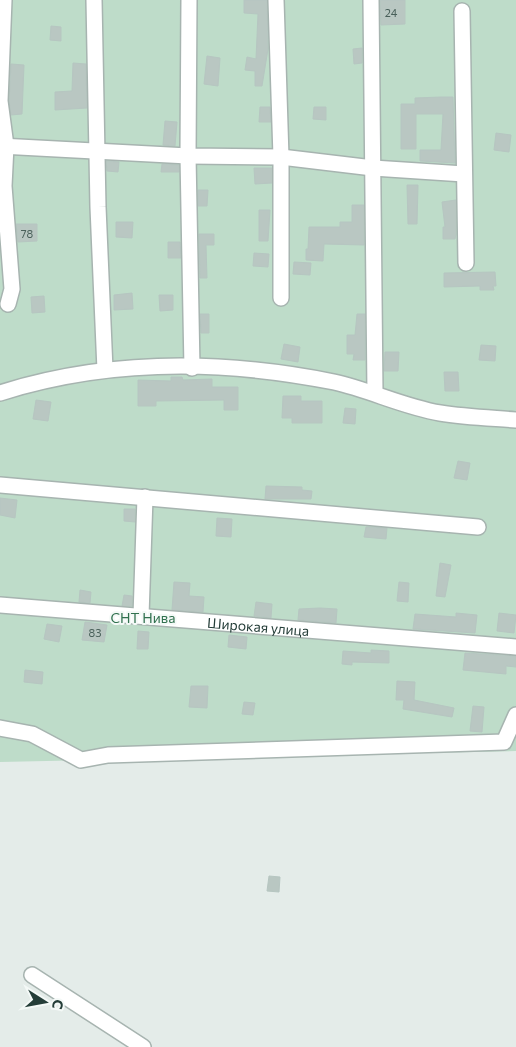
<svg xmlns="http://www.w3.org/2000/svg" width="516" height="1047" font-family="Commissioner,sans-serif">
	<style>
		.green { fill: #bedcc9 }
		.building { fill: #b9c7c2; stroke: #b6c6c1 }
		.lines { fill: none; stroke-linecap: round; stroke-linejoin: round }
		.minor-casing { stroke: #a7b4b0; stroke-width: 18 }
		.minor { stroke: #fff; stroke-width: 15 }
		.labels { text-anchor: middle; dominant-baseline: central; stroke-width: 4; stroke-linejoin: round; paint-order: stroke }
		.number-label { font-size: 11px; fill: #49605a }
		.park-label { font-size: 14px; fill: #31714f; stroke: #f4f9f7 }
		.street-label { font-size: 14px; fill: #243d38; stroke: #f4f9f7 }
	</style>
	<rect width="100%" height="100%" fill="#e4ece9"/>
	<polygon class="green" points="0,0 516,0 516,751 0,762"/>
	<g class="building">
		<polygon points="244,0 267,0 268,49 262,86 255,86 255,71 245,70 247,57 256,59 258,14 244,13"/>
		<polygon points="380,0 405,0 405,24 381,25"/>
		<polygon points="51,26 61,27 61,41 50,40"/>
		<polygon points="362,48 362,63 354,64 353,49"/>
		<polygon points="207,56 220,58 218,86 204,84"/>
		<polygon points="73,63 86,64 87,108 55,110 55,92 72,91"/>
		<polygon points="11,64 24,65 22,114 11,115 9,101"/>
		<polygon points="441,97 453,97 455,163 420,161 420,150 441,150 443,114 416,114 416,149 401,149 401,104 415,104 415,98"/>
		<polygon points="260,107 270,107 271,122 259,122"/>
		<polygon points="314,107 326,107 326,120 313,119"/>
		<polygon points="165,121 177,122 175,146 163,145"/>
		<polygon points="496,133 511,135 509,152 494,150"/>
		<polygon points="106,161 119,162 118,172 107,171"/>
		<polygon points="162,164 179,165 179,172 161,172"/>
		<polygon points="254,168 272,168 272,183 255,184"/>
		<polygon points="407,185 418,185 417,224 408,224"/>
		<polygon points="198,190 208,190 207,206 198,206"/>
		<polygon points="456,200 456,234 455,239 443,239 443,227 445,227 442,202"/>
		<polygon points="352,205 364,205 364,245 324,244 323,261 306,260 306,249 308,249 309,227 340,227 340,222 352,222"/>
		<polygon points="259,210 270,210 268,241 259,241"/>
		<polygon points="116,222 133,222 132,238 116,237"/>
		<polygon points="16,224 37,224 37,241 18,242"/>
		<polygon points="199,234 214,234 214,245 206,245 207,278 200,278"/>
		<polygon points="168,242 180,242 181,258 168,258"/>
		<polygon points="254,253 269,254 268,267 253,266"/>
		<polygon points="294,262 311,263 310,275 293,274"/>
		<polygon points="495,272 496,286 493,286 494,290 480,290 480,286 444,287 444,273"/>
		<polygon points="132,293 133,309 114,310 114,295"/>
		<polygon points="159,295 173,295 173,310 160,311"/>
		<polygon points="44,296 45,312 32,313 31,297"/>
		<polygon points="200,314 209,314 209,333 201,333"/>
		<polygon points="357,314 365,314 365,360 353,360 354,354 347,354 347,335 355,335"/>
		<polygon points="284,344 300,347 298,362 281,359"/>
		<polygon points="481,345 496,346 495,361 479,360"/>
		<polygon points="385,352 399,352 398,371 384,371"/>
		<polygon points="444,372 458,372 459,391 445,391"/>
		<polygon points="171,377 182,377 183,380 212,379 212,387 238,387 238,410 224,410 224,400 156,401 156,406 138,406 138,380 171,381"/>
		<polygon points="283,396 301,396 301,401 322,401 322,423 292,423 292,418 282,418"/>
		<polygon points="36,400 51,402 48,421 33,419"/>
		<polygon points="345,408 356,409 355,424 343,423"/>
		<polygon points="458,461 470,463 467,480 454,478"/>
		<polygon points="266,486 302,487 302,490 312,491 311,499 265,499"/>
		<polygon points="0,498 17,500 15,518 0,515"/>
		<polygon points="124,509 135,509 135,522 124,521"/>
		<polygon points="217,518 232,519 231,537 216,536"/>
		<polygon points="366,527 387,528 386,539 364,537"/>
		<polygon points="440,563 451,565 445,597 436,596"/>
		<polygon points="174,582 190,583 189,596 204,597 203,612 172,610"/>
		<polygon points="399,582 409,583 408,602 397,601"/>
		<polygon points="80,590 91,592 90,603 79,602"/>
		<polygon points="124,595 132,596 132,606 122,606"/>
		<polygon points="256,602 272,604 271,618 254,616"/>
		<polygon points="320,608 337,609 336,623 298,620 299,609"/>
		<polygon points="456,613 477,615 475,633 413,629 415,614 456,617"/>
		<polygon points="499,613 516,615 514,633 497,631"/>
		<polygon points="85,622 107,625 104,642 82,640"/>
		<polygon points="47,624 62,626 59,642 44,639"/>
		<polygon points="138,631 149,632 148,649 137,649"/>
		<polygon points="229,635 247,637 246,649 228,647"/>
		<polygon points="371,650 389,651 389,663 352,662 352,665 342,664 343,651 371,653"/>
		<polygon points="465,653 516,656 516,667 506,666 506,674 463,670"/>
		<polygon points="25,670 43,672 42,684 24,682"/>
		<polygon points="397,681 415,682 414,700 454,708 452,717 403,709 404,700 396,700"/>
		<polygon points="191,686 208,686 207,708 189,707"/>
		<polygon points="244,702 255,703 253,715 242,714"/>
		<polygon points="473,706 484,707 482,732 470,731"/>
		<polygon points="269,876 280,877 279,892 267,891"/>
	</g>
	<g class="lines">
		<g class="minor-casing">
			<g id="minor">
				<polyline points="4,0 0,101 6,146 4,186 12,289 8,304"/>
				<polyline points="94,0 98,207 105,370"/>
				<polyline points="189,0 188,156 192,368"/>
				<polyline points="276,0 281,157 281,298"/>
				<polyline points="371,0 375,393"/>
				<polyline points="462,11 466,263"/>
				<polyline points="0,146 188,156 281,157 373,168 464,174"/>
				<path d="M 0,393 C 108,359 224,360 334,382 C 370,390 404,407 440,413 C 465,417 491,418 516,420"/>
				<polyline points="0,485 478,527"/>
				<path id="s1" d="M 0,605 L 516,647"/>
				<polyline points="141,616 145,497"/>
				<polyline points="0,728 32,734 81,760 108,755 504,742 516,715"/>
				<polyline points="32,975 143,1047"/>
			</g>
		</g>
		<use href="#minor" class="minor"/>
	</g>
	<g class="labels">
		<g class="number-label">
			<text x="391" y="12">24</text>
			<text x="27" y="233">78</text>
			<text x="95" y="632">83</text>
		</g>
		<g class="park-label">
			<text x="143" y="617">СНТ Нива</text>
		</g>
		<g class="street-label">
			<text stroke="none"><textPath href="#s1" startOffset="259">Широкая улица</textPath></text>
		</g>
	</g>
	<g transform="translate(45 1002) rotate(101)" stroke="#f4f9f7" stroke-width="4" paint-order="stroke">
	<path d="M0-4L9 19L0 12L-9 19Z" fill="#243d38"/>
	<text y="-8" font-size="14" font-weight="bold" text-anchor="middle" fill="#243d38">С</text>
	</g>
</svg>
